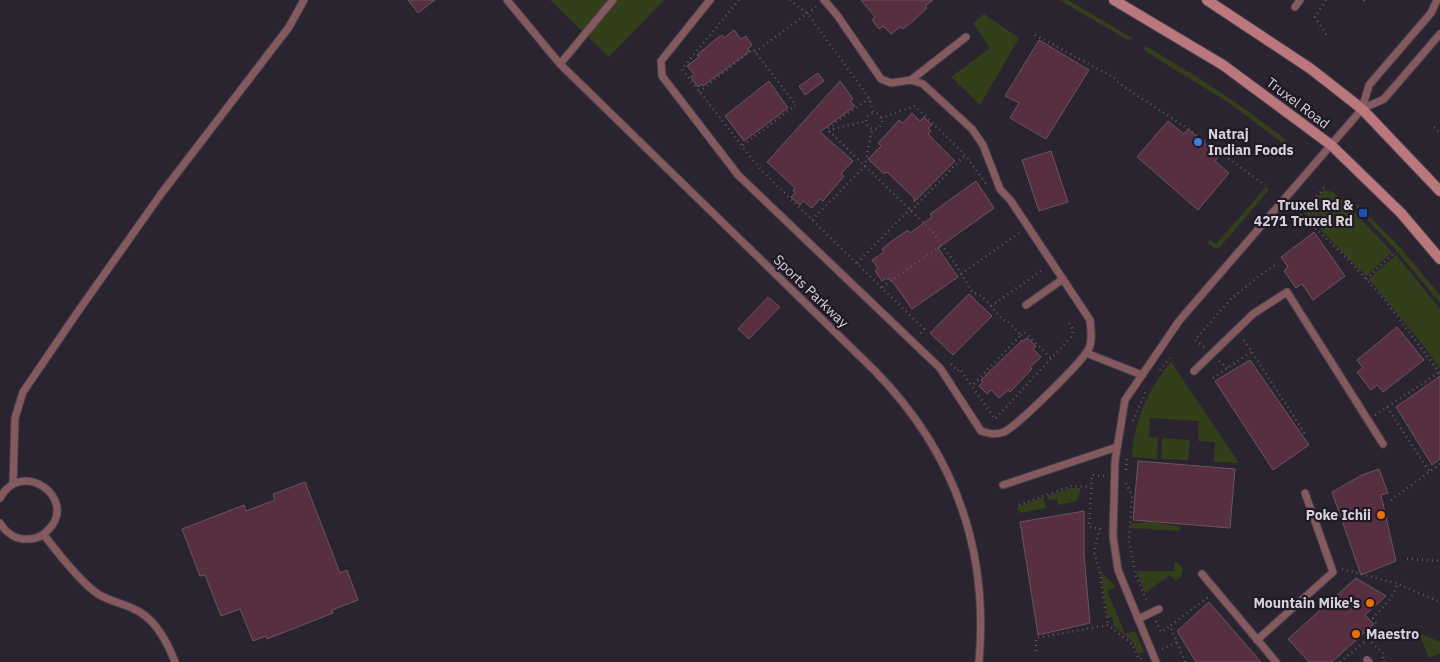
<svg xmlns="http://www.w3.org/2000/svg" width="1440" height="662" font-family="'IBM Plex Sans',sans-serif">
	<style>
		.green { fill: #333f1a }
		.building { fill: #572f41; stroke: #68565d }
		.lines { fill: none; stroke-linecap: round; stroke-linejoin: round }
		.service-casing { stroke: #463f4b; stroke-width: 9 }
		.secondary-casing { stroke: #463f4b; stroke-width: 12 }
		.path { stroke: #5f5964; stroke-width: 2.5; stroke-dasharray: 1 4; stroke-linecap: butt }
		.service { stroke: #855a5e; stroke-width: 7 }
		.secondary { stroke: #ba777c; stroke-width: 10 }
		.shop-dot { fill: #3f7fe0; stroke: #201a26; stroke-width: 2 }
		.transit-dot { fill: #1a4fb4; stroke: #201a26; stroke-width: 2 }
		.food-dot { fill: #e8710a; stroke: #201a26; stroke-width: 2 }
		.labels { text-anchor: middle; dominant-baseline: central; stroke-width: 4.5; stroke-linejoin: round; paint-order: stroke }
		.street-label { font-size: 14px; fill: #d6d2db; stroke: #201a26 }
		.poi-label { font-size: 14px; font-weight: bold; fill: #d6d2db; stroke: #201a26; text-anchor: end }
	</style>
	<rect width="100%" height="100%" fill="#2a2330"/>
	<g class="green">
		<polygon points="550,0 664,0 609,57"/>
		<polygon points="1059,0 1068,0 1134,39 1128,40"/>
		<polygon points="984,14 1019,38 980,105 951,77 990,48 973,23"/>
		<path d="M 1144,45 C 1194,74 1242,105 1287,141 L 1285,145 L 1229,103 L 1145,51 Z"/>
		<polygon points="1266,187 1269,190 1220,247 1214,248 1208,243 1210,240 1216,244"/>
		<polygon points="1324,190 1333,192 1341,200 1347,199 1353,206 1353,211 1392,252 1366,276 1304,213"/>
		<polygon points="1357,204 1399,246 1440,295 1440,303 1395,249 1357,209"/>
		<polygon points="1396,255 1440,309 1440,369 1426,349 1369,279"/>
		<path d="M 1171,362 L 1239,463 L 1214,462 L 1215,442 L 1198,441 L 1199,421 L 1150,418 L 1149,437 L 1158,438 L 1157,459 L 1132,457 C 1134,421 1148,389 1171,362 Z"/>
		<polygon points="1162,438 1190,440 1188,460 1161,459"/>
		<polygon points="1070,488 1081,488 1077,501 1058,505 1057,499 1049,500 1047,496"/>
		<polygon points="1043,497 1046,508 1019,513 1017,507"/>
		<polygon points="1149,522 1180,526 1180,531 1131,528 1131,523"/>
		<polygon points="1174,563 1178,563 1183,568 1181,577 1176,581 1170,575 1145,593 1136,571 1174,571"/>
		<polygon points="1100,568 1104,576 1115,585 1114,588 1107,591 1125,634 1135,631 1144,652 1138,654 1133,642 1114,626 1112,617 1108,618"/>
		<polygon points="1422,634 1440,642 1440,653 1429,658 1420,636"/>
	</g>
	<g class="building">
		<polygon points="408,0 435,0 418,13"/>
		<polygon points="861,0 933,0 925,6 927,8 913,21 903,29 900,27 891,34 883,26 879,29 872,20 875,17"/>
		<polygon points="734,30 741,39 746,36 752,45 748,49 750,51 703,86 702,84 698,87 691,77 694,74 687,66 699,57 697,55 711,43 722,35 724,38"/>
		<polygon points="1039,40 1089,70 1046,139 1010,118 1019,103 1005,96"/>
		<polygon points="818,73 824,81 805,95 799,86"/>
		<polygon points="769,81 788,108 744,141 725,116"/>
		<polygon points="840,81 853,99 850,101 855,106 820,132 853,161 841,174 844,176 823,201 820,199 812,208 803,201 800,205 791,197 795,193 793,191 795,188 767,162"/>
		<polygon points="912,113 920,121 924,117 932,125 928,128 931,131 928,134 955,161 914,202 914,198 887,172 884,174 868,159 881,146 878,143 892,128 899,120 903,123"/>
		<polygon points="1168,121 1184,134 1188,129 1219,155 1215,161 1229,173 1198,210 1137,157"/>
		<polygon points="1051,151 1068,202 1039,211 1022,160"/>
		<polygon points="976,181 994,208 938,248 958,277 912,309 890,278 888,280 886,278 882,281 875,271 878,269 872,260 884,252 882,249 896,238 908,230 910,233 932,217 930,214"/>
		<polygon points="1314,232 1345,276 1313,300 1302,284 1296,288 1284,271 1288,267 1281,257"/>
		<polygon points="969,294 992,316 953,355 930,333"/>
		<polygon points="768,297 780,307 749,339 738,329"/>
		<polygon points="1397,327 1424,360 1383,392 1377,385 1371,390 1357,372 1363,368 1357,360"/>
		<polygon points="1027,338 1036,346 1033,349 1041,357 1030,367 1032,369 1010,392 1008,390 999,398 991,390 987,394 979,386 983,382 981,380 1022,340 1023,341"/>
		<polygon points="1250,360 1309,445 1273,470 1215,381"/>
		<polygon points="1440,376 1440,459 1432,465 1396,407"/>
		<polygon points="1138,461 1235,469 1230,528 1133,520"/>
		<polygon points="1379,469 1388,493 1381,495 1396,561 1361,575 1332,492 1362,475"/>
		<polygon points="305,482 340,573 347,570 358,600 332,610 333,613 267,639 266,636 253,641 240,609 221,616 205,575 200,576 182,529 244,505 246,511 275,500 273,494"/>
		<polygon points="1084,511 1084,554 1090,623 1038,635 1020,522"/>
		<polygon points="1356,578 1386,596 1365,615 1374,624 1332,662 1309,662 1288,639"/>
		<polygon points="1209,602 1261,662 1196,662 1177,631"/>
	</g>
	<g class="lines">
		<g class="service-casing">
			<g id="service">
				<path d="M 507,0 L 560,64 L 875,371 C 954,452 989,550 979,662"/>
				<path d="M 710,0 L 661,61 L 662,76 L 738,175 L 940,368 L 981,431 C 990,434 995,435 1004,432 C 1018,425 1080,364 1088,350 C 1093,342 1091,329 1090,320 L 1011,201 L 1000,189 L 983,145 L 972,129 L 923,84 L 911,80 L 891,83 L 881,79 L 837,15 L 824,0"/>
				<polyline points="1295,7 1300,0"/>
				<polyline points="560,64 613,0"/>
				<polyline points="911,80 966,37"/>
				<polyline points="1362,109 1369,85 1431,13 1437,0"/>
				<polyline points="1026,305 1063,279"/>
				<polyline points="1086,353 1142,375"/>
				<polyline points="1194,371 1253,314 1287,292 1383,444"/>
				<polyline points="13,484 15,418 23,392 79,310 161,194 289,27 304,0"/>
				<polyline points="1003,485 1117,447"/>
				<path d="M 0,498 C 22,457 78,499 49,529 C 44,535 37,539 29,539 C 16,540 6,533 0,523"/>
				<path d="M 44,535 C 57,552 80,582 98,594 C 109,601 122,603 134,609 C 155,618 167,641 175,662"/>
				<polyline points="1202,574 1276,662"/>
				<polyline points="1138,619 1159,609"/>
				<polyline points="1257,640 1333,572 1305,493"/>
				<polyline points="1367,660 1369,662"/>
				<polyline points="1156,662 1118,570 1113,536 1115,461 1125,400 1179,321 1362,109 1384,99 1440,34"/>
			</g>
		</g>
		<g class="secondary-casing">
			<g id="secondary">
				<polyline points="1114,0 1223,65 1331,145 1401,213 1440,259"/>
				<polyline points="1207,0 1311,69 1362,109 1440,191"/>
			</g>
		</g>
		<g class="path">
			<polyline points="739,0 682,69 760,169 924,329 920,334"/>
			<polyline points="790,0 808,14 869,98 874,114"/>
			<polyline points="1326,0 1315,17 1327,36"/>
			<polyline points="1364,0 1365,2"/>
			<polyline points="1035,35 1113,77 1124,87 1187,128 1265,185"/>
			<polyline points="755,52 816,7"/>
			<polyline points="699,92 753,49 796,105 742,146"/>
			<polyline points="869,98 827,129 933,232 956,265 972,292 982,296 1003,320 1007,321 1021,335 972,386"/>
			<circle cx="874" cy="121" r="8"/>
			<polyline points="881,118 915,106 966,156 986,184"/>
			<polyline points="1434,127 1440,133"/>
			<polyline points="829,132 833,129 867,121"/>
			<polyline points="1324,188 1301,215 1346,257 1385,300 1440,373"/>
			<polyline points="911,211 965,155"/>
			<polyline points="812,220 865,166 872,129"/>
			<polyline points="857,263 910,209"/>
			<polyline points="961,274 1019,233"/>
			<polyline points="1366,279 1395,252"/>
			<polyline points="882,287 942,245"/>
			<polyline points="991,306 1044,269"/>
			<polyline points="1021,335 1024,332 1052,359"/>
			<polyline points="1244,340 1306,435"/>
			<polyline points="1204,347 1195,340 1231,299 1259,276 1278,263"/>
			<polyline points="1219,361 1228,368"/>
			<polyline points="951,364 958,371 960,369 995,419 1072,336 1073,330 1068,321"/>
			<polyline points="1160,370 1170,358"/>
			<polyline points="1213,378 1251,352"/>
			<polyline points="1387,407 1429,471"/>
			<polyline points="1375,415 1440,372"/>
			<polyline points="1133,421 1147,389"/>
			<polyline points="1126,470 1127,458"/>
			<polyline points="1104,476 1092,475 1089,527 1100,529 1094,552 1099,569 1108,625"/>
			<polyline points="1126,483 1132,495 1129,542 1136,576 1148,603"/>
			<polyline points="1391,500 1440,464"/>
			<polyline points="1019,505 1071,486 1091,487"/>
			<polyline points="1407,559 1440,561"/>
			<polyline points="1342,569 1395,583 1440,602"/>
			<polyline points="1156,621 1161,632 1170,626"/>
			<polyline points="1368,639 1384,654 1383,658 1385,662"/>
			<polyline points="1162,649 1177,642"/>
			<polyline points="1036,651 1036,638 1108,625 1132,644 1139,659 1143,658"/>
			<polyline points="1185,662 1170,626 1207,598 1209,600"/>
			<polyline points="1340,662 1368,639 1377,624 1373,618 1390,599 1398,584"/>
		</g>
		<use href="#service" class="service"/>
		<use href="#secondary" class="secondary"/>
	</g>
	<circle class="shop-dot" cx="1198" cy="142" r="5"/>
	<rect class="transit-dot" x="1358" y="208" width="10" height="10" rx="2.5"/>
	<g class="food-dot">
		<circle cx="1381" cy="515" r="5"/>
		<circle cx="1370" cy="603" r="5"/>
		<circle cx="1356" cy="634" r="5"/>
	</g>
	<g class="labels">
		<g class="street-label">
			<text transform="translate(1298 103) rotate(37)">Truxel Road</text>
			<text transform="translate(811 291) rotate(44)">Sports Parkway</text>
		</g>
		<g class="poi-label">
			<text x="1208" y="134" text-anchor="start">Natraj<tspan x="1208" dy="16">Indian Foods</tspan></text>
			<text x="1353" y="205">Truxel Rd &amp;<tspan x="1353" dy="16">4271 Truxel Rd</tspan></text>
			<text x="1371" y="515">Poke Ichii</text>
			<text x="1360" y="603">Mountain Mike's</text>
			<text x="1366" y="634" text-anchor="start">Maestro</text>
		</g>
	</g>
</svg>
